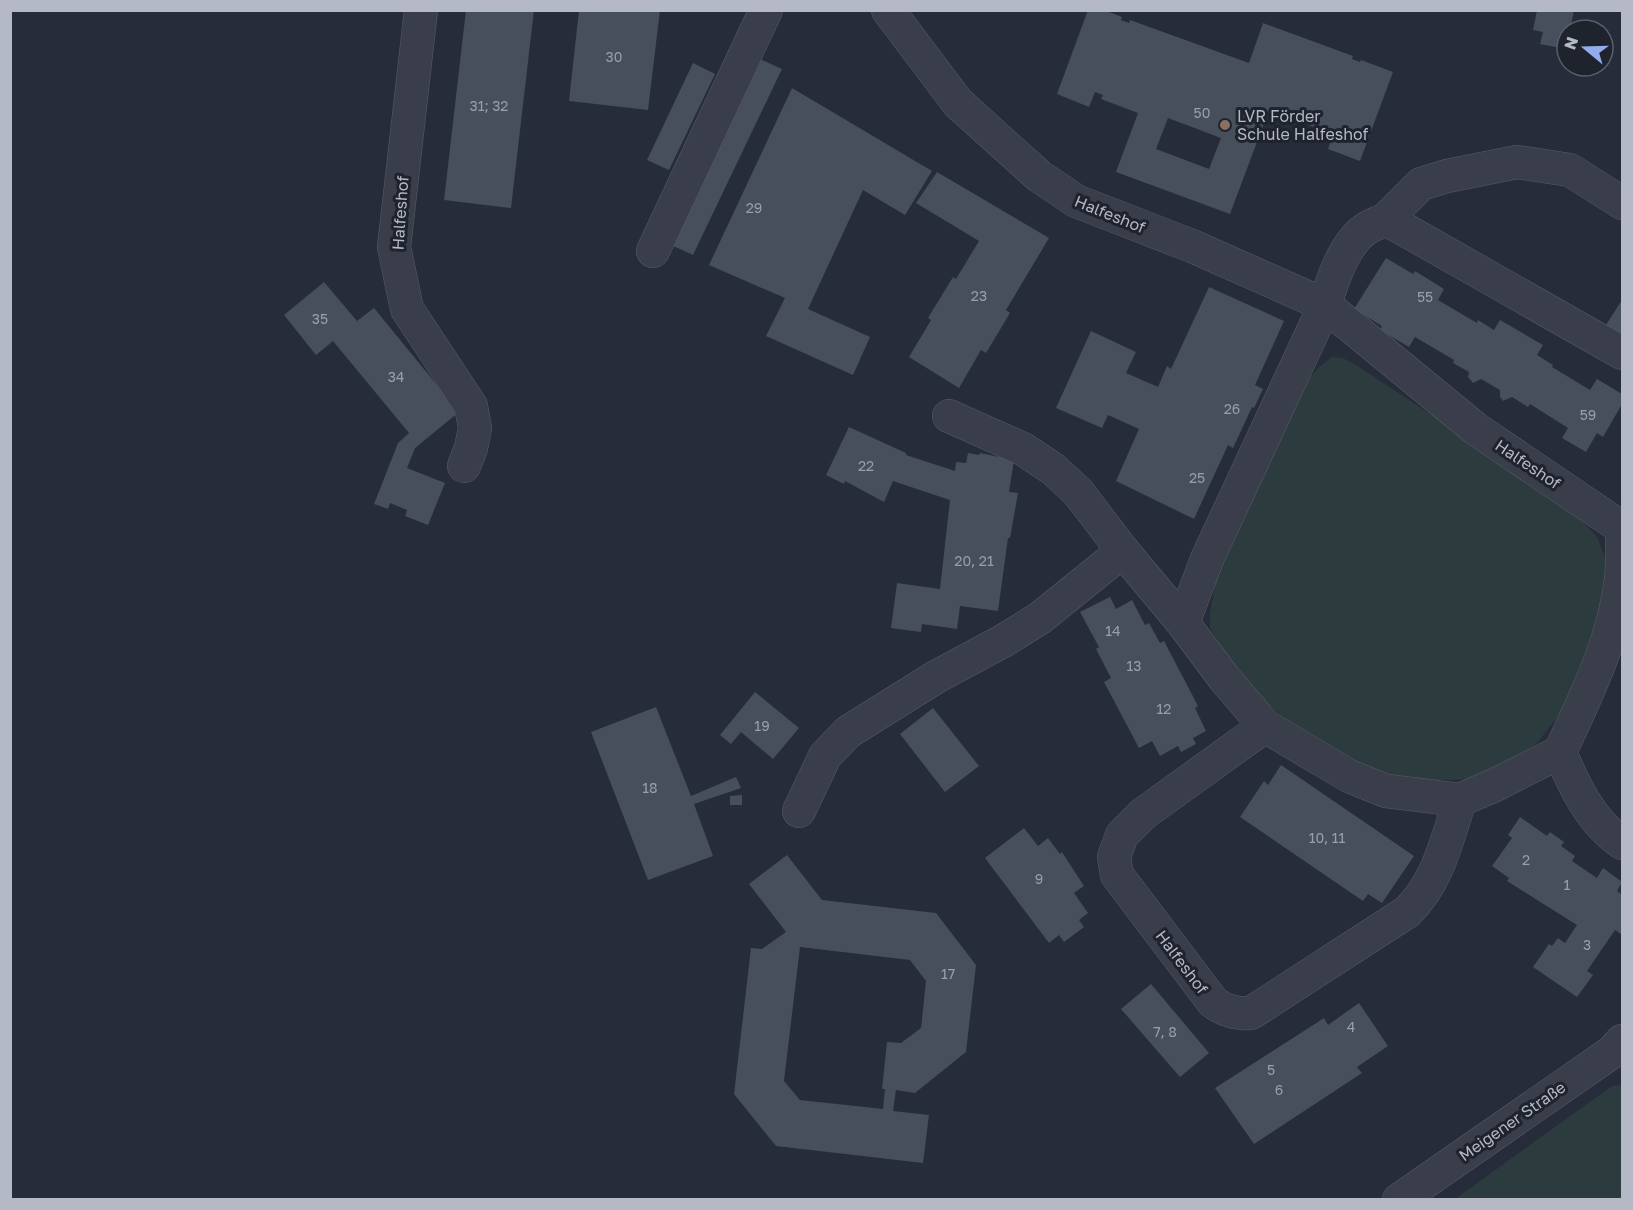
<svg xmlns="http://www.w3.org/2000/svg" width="1633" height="1210" font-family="'Golos Text',sans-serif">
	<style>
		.green { fill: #2c3c3e }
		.building { fill: #474f5d; fill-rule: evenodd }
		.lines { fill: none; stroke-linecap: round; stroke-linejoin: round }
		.minor-casing { stroke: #575c67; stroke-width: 34 }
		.minor { stroke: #393e4a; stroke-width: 33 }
		.education-dot { fill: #8d6e63; stroke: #1e232e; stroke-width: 2 }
		.labels { text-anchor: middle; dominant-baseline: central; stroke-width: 6; stroke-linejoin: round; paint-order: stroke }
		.number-label { font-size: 14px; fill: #9a9eab }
		.poi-label { font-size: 16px; fill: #b5b9c5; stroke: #1e232e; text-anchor: start }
		.street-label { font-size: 16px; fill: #b5b9c5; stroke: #1e232e }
	</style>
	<rect width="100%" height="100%" fill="#262c39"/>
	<g class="green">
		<polygon points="1332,357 1343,358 1356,365 1566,503 1597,537 1607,562 1605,592 1584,673 1560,714 1536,744 1504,765 1472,779 1418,781 1384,774 1359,764 1298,731 1264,701 1232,666 1210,628 1210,613 1217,574 1308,380 1318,368"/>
		<polygon points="1622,1085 1622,1199 1455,1199 1612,1086"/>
	</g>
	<g class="building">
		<polygon points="466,10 534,10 511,208 444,200"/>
		<polygon points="579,10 660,10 648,110 569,101"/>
		<path d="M 1088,10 L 1104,10 L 1122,17 L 1121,20 L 1129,23 L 1130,20 L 1249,63 L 1263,23 L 1353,56 L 1352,59 L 1360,62 L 1361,60 L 1393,72 L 1360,161 L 1328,149 L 1335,130 L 1327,127 L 1325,131 L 1269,110 L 1230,214 L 1116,172 L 1138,113 L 1101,99 L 1103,95 L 1095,92 L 1089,107 L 1057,94 ZM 1168,118 L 1221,138 L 1209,169 L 1156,149 Z"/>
		<polygon points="1537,10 1574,10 1570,30 1567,30 1566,49 1540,44 1543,32 1533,30"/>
		<polygon points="760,59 782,69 693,255 671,245"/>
		<polygon points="693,63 715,74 669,170 647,160"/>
		<polygon points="792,88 932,171 905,215 863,190 808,309 870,337 853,375 766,336 785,298 709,265"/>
		<polygon points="937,172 1049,238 1006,310 1010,313 986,353 981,350 959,388 909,357 931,320 928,318 953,277 956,279 979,241 916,203"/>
		<polygon points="1386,258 1413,274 1415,271 1444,289 1438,300 1477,323 1478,320 1494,330 1500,320 1543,345 1537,355 1553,365 1552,367 1590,390 1597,379 1622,394 1622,404 1603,437 1597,433 1586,452 1562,438 1568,428 1530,404 1528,407 1512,397 1503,401 1500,397 1500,390 1481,379 1473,383 1468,377 1469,372 1453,363 1454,360 1415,337 1409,347 1380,330 1382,326 1354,309"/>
		<polygon points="324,282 357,321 374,308 459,412 415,448 407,468 445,483 428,525 405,516 407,510 390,503 388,509 374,504 398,443 409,433 333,341 316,355 284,315"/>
		<polygon points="1209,287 1284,321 1255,385 1263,389 1254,408 1252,407 1233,448 1228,445 1194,519 1116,481 1139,429 1108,415 1102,428 1056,408 1091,331 1136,352 1126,373 1158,387 1167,366 1171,369"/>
		<polygon points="1622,300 1622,336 1606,325"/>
		<polygon points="849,427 906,453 906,455 955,471 956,462 966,463 968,453 979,455 980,453 1014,460 1009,492 1018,493 1010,538 1008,538 998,611 960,606 957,629 922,624 921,632 891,628 897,583 940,589 950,500 893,481 884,502 845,481 844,484 826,475"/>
		<polygon points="1110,597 1116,609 1132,600 1145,625 1149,623 1160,643 1164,641 1198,706 1195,708 1206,731 1193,738 1196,744 1181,752 1178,746 1160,756 1152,741 1139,748 1104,682 1111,678 1096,649 1099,647 1080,612"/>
		<polygon points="755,692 799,728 773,759 741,732 731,744 720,735"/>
		<polygon points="656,707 691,796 736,777 741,788 694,804 713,856 648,880 591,732"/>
		<polygon points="933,708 979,766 945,792 900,734"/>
		<polygon points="1281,765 1414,856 1382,903 1368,894 1363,901 1240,817 1264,781 1268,785"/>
		<polygon points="742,795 742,805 730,805 730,796"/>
		<polygon points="1520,817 1547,836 1550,832 1564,842 1561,846 1575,856 1572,861 1597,878 1603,868 1622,882 1617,891 1622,895 1622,932 1621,934 1615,930 1587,971 1593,975 1577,997 1533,967 1549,944 1552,946 1558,938 1565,943 1577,925 1507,881 1509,878 1492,866 1512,838 1508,835"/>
		<polygon points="1024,828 1038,846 1048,838 1060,854 1062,852 1084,886 1074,893 1088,913 1079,920 1084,927 1064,942 1059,935 1049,943 985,858"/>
		<path d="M 787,855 L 822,900 L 936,913 L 976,965 L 966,1052 L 915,1093 L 896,1090 L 893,1111 L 929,1115 L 923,1163 L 776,1146 L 734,1094 L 751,948 L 762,949 L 786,932 L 749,884 ZM 800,947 L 910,960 L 926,981 L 921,1028 L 901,1043 L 887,1042 L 882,1089 L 885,1089 L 883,1109 L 800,1100 L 784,1081 Z"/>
		<polygon points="1151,984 1209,1053 1180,1077 1121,1009"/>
		<polygon points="1359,1003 1388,1046 1357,1067 1362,1073 1254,1144 1215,1088 1324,1018 1328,1025"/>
	</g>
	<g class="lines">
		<g class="minor-casing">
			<g id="minor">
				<polyline points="421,10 394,247 407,309 471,406 475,428 471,448 464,466"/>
				<path d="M 888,10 L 958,103 L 1039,176 L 1076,201 L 1192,246 L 1325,305 C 1332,281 1345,240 1369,227 C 1374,224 1381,222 1386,219 L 1622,353"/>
				<polyline points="1386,219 1421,184 1447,176 1517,162 1570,170 1622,203"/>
				<polyline points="653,251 766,10"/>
				<polyline points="949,416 1023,449 1053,469 1078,492 1123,551 1183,623"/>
				<path d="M 1265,726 L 1143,814 L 1122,835 L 1114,857 L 1117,875 L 1213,1002 C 1225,1011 1236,1014 1251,1013 L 1407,912 C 1438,882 1447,840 1460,800"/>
				<path d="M 1560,752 L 1495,785 L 1460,800 L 1386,791 L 1349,776 L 1265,726 L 1224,678 L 1183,623 L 1207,559 L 1325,305 L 1476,429 L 1622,528 C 1622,545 1623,562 1621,579 C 1614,641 1586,696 1560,752 C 1574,786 1591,822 1622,843"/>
				<polyline points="799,811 825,756 848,732 936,677 1003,641 1040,618 1123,551"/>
				<polyline points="1399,1200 1612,1052 1622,1041"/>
			</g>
		</g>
		<use href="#minor" class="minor"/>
	</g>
	<circle class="education-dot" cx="1225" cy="125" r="6"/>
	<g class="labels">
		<g class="number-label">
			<text x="614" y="56">30</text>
			<text x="489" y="105">31; 32</text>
			<text x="1202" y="112">50</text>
			<text x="754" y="207">29</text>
			<text x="979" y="295">23</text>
			<text x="1425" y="296">55</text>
			<text x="320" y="318">35</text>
			<text x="396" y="376">34</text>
			<text x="1232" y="408">26</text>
			<text x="1588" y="414">59</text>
			<text x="866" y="465">22</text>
			<text x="1197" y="477">25</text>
			<text x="974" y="560">20, 21</text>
			<text x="1113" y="630">14</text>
			<text x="1134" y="665">13</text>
			<text x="1164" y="708">12</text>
			<text x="762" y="725">19</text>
			<text x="650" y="787">18</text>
			<text x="1327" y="837">10, 11</text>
			<text x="1526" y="859">2</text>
			<text x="1039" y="878">9</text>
			<text x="1567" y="884">1</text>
			<text x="1587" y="944">3</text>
			<text x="948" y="973">17</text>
			<text x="1351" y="1026">4</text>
			<text x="1165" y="1031">7, 8</text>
			<text x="1271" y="1069">5</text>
			<text x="1279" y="1089">6</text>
		</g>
		<g class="poi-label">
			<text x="1237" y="116">LVR Förder<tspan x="1237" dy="18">Schule Halfeshof</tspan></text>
		</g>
		<g class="street-label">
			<text transform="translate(400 213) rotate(-86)">Halfeshof</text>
			<text transform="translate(1110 214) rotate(22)">Halfeshof</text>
			<text transform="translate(1528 464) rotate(34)">Halfeshof</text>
			<text transform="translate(1182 962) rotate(53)">Halfeshof</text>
			<text transform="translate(1512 1121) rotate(-35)">Meigener Straße</text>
		</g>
	</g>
	<rect width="1633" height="1210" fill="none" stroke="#b5b9c5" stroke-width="24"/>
	<g transform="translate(1585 48) rotate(289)"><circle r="28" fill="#1e232e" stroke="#5a5f6a" stroke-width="1.5"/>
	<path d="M0-4.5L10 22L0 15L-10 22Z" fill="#94aceb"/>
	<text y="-9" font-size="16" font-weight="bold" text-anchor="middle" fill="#b5b9c5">N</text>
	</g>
</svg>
